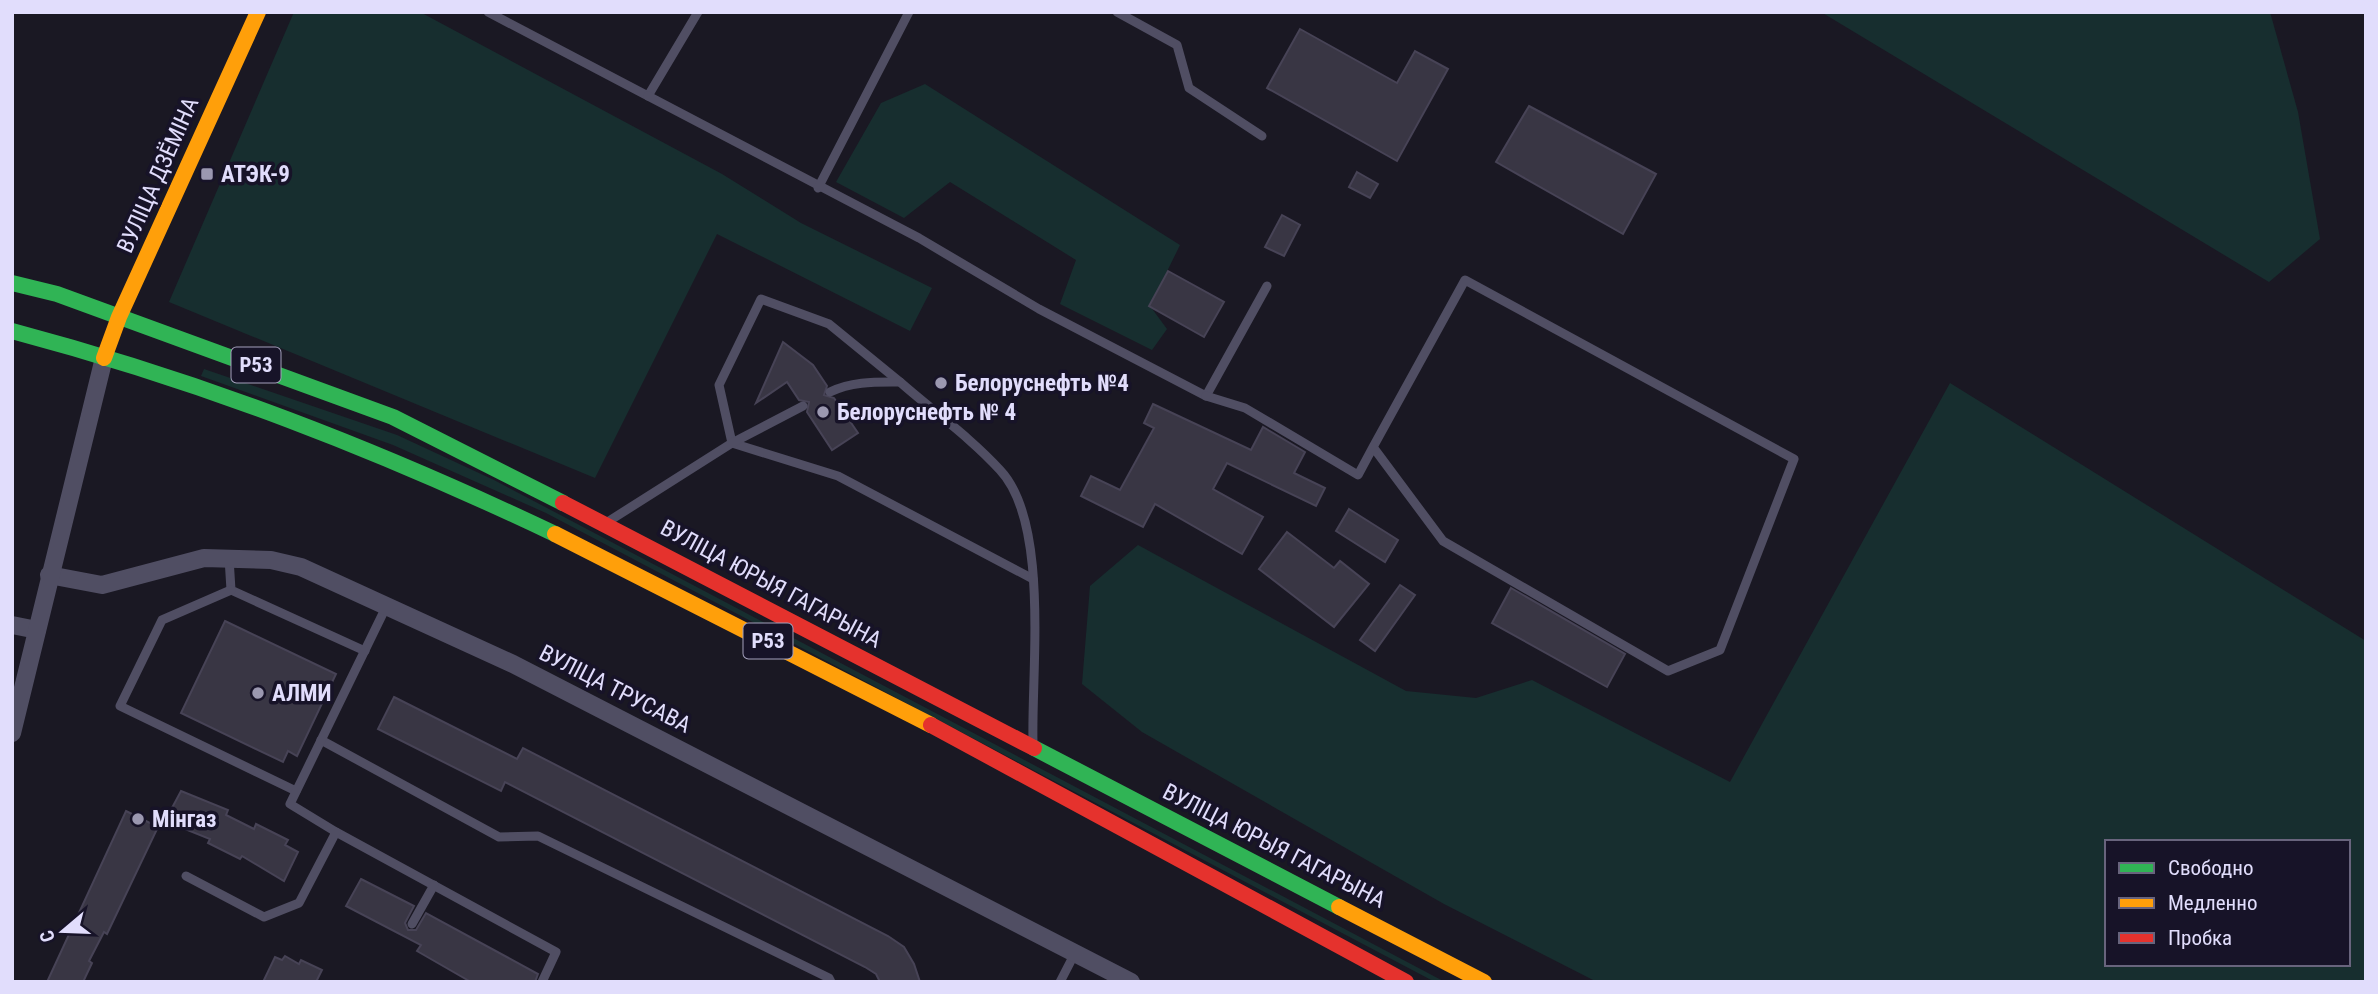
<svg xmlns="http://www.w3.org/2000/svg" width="2378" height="994" font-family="'Roboto Condensed',sans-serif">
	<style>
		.green { fill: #172e2f; fill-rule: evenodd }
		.building { fill: #393644; stroke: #474356; stroke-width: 2 }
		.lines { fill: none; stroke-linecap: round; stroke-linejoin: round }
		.lane { stroke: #504e63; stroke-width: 9 }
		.street { stroke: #504e63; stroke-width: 18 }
		.fast { stroke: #30b455; stroke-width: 16 }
		.slow { stroke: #ff9f0a; stroke-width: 16 }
		.jam { stroke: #e5322d; stroke-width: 16 }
		.poi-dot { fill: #9b98b0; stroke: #171328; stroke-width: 2.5 }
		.labels { text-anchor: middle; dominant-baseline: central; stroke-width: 7; stroke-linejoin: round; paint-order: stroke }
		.shield { fill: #171328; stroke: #a4a0bc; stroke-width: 2 }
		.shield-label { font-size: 21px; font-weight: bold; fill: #e1ddfc }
		.poi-label { font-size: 23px; font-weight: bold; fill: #e1ddfc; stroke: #171328; text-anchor: start }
		.street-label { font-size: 23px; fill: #e1ddfc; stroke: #171328 }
	</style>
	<rect width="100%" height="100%" fill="#1a1823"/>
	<g class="green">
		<polygon points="294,12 420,12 722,174 801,223 932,288 910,331 717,234 595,478 169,302"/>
		<polygon points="1821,12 2270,12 2298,112 2320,239 2269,282"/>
		<polygon points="925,84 1180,245 1150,306 1167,329 1152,350 1060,304 1076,260 950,182 904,218 836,182 881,103"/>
		<polygon points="204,369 397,435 494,480 1445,982 1435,982 546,513 393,445 201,376"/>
		<path d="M 1950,383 L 2366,641 L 2366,982 L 1597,982 L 1444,904 L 1142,732 L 1082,684 L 1090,586 L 1138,545 L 1406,691 L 1476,698 L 1532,680 L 1730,782 ZM 2107,842 L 2348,842 L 2348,964 L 2107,964 Z"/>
	</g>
	<g class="building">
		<polygon points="1300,29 1397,83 1415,51 1448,69 1397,161 1267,88"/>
		<polygon points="1529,106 1656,174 1623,234 1496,162"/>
		<polygon points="1357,172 1378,184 1370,198 1349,187"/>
		<polygon points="1282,215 1300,225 1284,256 1265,247"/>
		<polygon points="1168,271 1224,302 1204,337 1149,306"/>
		<polygon points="783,342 813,365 827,386 824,395 834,398 858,433 832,450 807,412 809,402 799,400 787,382 756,403"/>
		<polygon points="1153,404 1251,450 1263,427 1305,452 1294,473 1325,488 1316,506 1227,463 1213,489 1263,517 1242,554 1155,504 1143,527 1081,496 1091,476 1120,490 1154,428 1144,423"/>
		<polygon points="1349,509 1398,540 1385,562 1336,531"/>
		<polygon points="1287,532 1334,568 1340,561 1369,584 1334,627 1259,569"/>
		<polygon points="1400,585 1415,595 1375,651 1360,640"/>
		<polygon points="1511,588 1625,654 1607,687 1492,623"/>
		<polygon points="225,621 336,674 297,756 288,751 283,762 181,713"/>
		<polygon points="394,697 517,759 523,748 888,936 904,947 914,964 920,982 880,982 876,974 865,967 505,782 501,791 378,729"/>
		<polygon points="181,791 228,810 226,815 254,829 256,824 288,840 285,845 298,852 284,881 242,856 240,859 208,843 210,839 165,821"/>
		<polygon points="126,811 158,827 107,934 104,932 89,961 92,963 83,982 47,982"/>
		<polygon points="361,879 414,906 405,923 408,930 416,930 426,913 538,974 535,982 471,982 417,951 421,945 346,906"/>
		<polygon points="285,956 299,964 301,960 322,970 316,982 263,982 275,957 282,960"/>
	</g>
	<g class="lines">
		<g class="lane">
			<polyline points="488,12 648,96 698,12"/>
			<polyline points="1117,12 1177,45 1189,88 1262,136"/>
			<polyline points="648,96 919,238 1039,309 1206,396 1267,286"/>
			<polyline points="818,188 909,12"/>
			<polyline points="900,382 829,324 761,299 719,385 732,443 838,476 1033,579"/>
			<path d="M 830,392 C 852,381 876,382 900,382 C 933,411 971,438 1000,470 C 1050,523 1031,673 1033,742"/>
			<polyline points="1206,396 1245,408 1358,475 1373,447 1465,280 1794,459 1720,650 1668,671 1443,541 1373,447"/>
			<polyline points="609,521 732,443 803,406"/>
			<polyline points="229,558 231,590 365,651"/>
			<polyline points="231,590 162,620 120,706 296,791"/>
			<polyline points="321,740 499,837 538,836 829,978 831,982"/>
			<polyline points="336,832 556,952 542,982"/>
			<polyline points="186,876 264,917 299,903 336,832 290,804 387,605"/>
			<polyline points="412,924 434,885"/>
			<polyline points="1060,982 1075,953"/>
		</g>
		<g class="street">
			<polyline points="49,575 102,585 204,558 271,560 301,567 513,664 1131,982"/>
			<polyline points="12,625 37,630"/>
			<polyline points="12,733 104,358"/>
		</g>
		<g class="fast">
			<polyline points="12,283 57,294 393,417 563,503"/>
			<path d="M 12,331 C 204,382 376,449 555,534"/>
			<polyline points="1034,748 1339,907"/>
		</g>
		<g class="slow">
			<polyline points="104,358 119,317 258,12"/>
			<polyline points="555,534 931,725"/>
			<polyline points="1339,907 1484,982"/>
		</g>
		<g class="jam">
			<polyline points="563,503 1034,748"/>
			<polyline points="931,725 1406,982"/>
		</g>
	</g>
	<g class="poi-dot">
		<rect x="200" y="167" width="14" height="14" rx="3.5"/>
		<circle cx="941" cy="383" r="7"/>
		<circle cx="823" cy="412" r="7"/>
		<circle cx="258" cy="693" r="7"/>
		<circle cx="138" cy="819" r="7"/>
	</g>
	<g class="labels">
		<g class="shield">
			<rect x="231.5" y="347.5" width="49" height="35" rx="5"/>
			<rect x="743.5" y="623.5" width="49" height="35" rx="5"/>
		</g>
		<g class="shield-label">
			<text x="256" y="365">Р53</text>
			<text x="768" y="641">Р53</text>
		</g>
		<g class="poi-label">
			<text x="221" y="174">АТЭК-9</text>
			<text x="955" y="383">Белоруснефть №4</text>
			<text x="837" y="412">Белоруснефть № 4</text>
			<text x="272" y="693">АЛМИ</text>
			<text x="152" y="819">Мінгаз</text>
		</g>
		<g class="street-label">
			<text transform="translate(158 175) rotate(-66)">ВУЛІЦА ДЗЁМІНА</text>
			<text transform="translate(771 584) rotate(28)">ВУЛІЦА ЮРЫЯ ГАГАРЫНА</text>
			<text transform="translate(615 689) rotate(27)">ВУЛІЦА ТРУСАВА</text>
			<text transform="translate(1274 846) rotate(27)">ВУЛІЦА ЮРЫЯ ГАГАРЫНА</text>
		</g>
	</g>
	<rect width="2378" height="994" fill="none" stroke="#e1ddfc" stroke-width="28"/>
	<rect x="2105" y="840" width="245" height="126" fill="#171328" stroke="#68647d" stroke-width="2"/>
	<rect x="2119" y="863" width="35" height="10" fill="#30b455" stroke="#68647d" stroke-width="2"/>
	<text x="2168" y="875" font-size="21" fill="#e1ddfc">Свободно</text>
	<rect x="2119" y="898" width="35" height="10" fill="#ff9f0a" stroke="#68647d" stroke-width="2"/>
	<text x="2168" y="910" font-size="21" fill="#e1ddfc">Медленно</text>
	<rect x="2119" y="933" width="35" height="10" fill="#e5322d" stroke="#68647d" stroke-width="2"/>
	<text x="2168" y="945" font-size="21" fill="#e1ddfc">Пробка</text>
	<g transform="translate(63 931) rotate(251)" stroke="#171328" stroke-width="5" paint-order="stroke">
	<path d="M0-5L12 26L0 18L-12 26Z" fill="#e1ddfc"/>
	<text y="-10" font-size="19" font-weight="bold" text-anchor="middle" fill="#e1ddfc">С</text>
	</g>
</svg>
